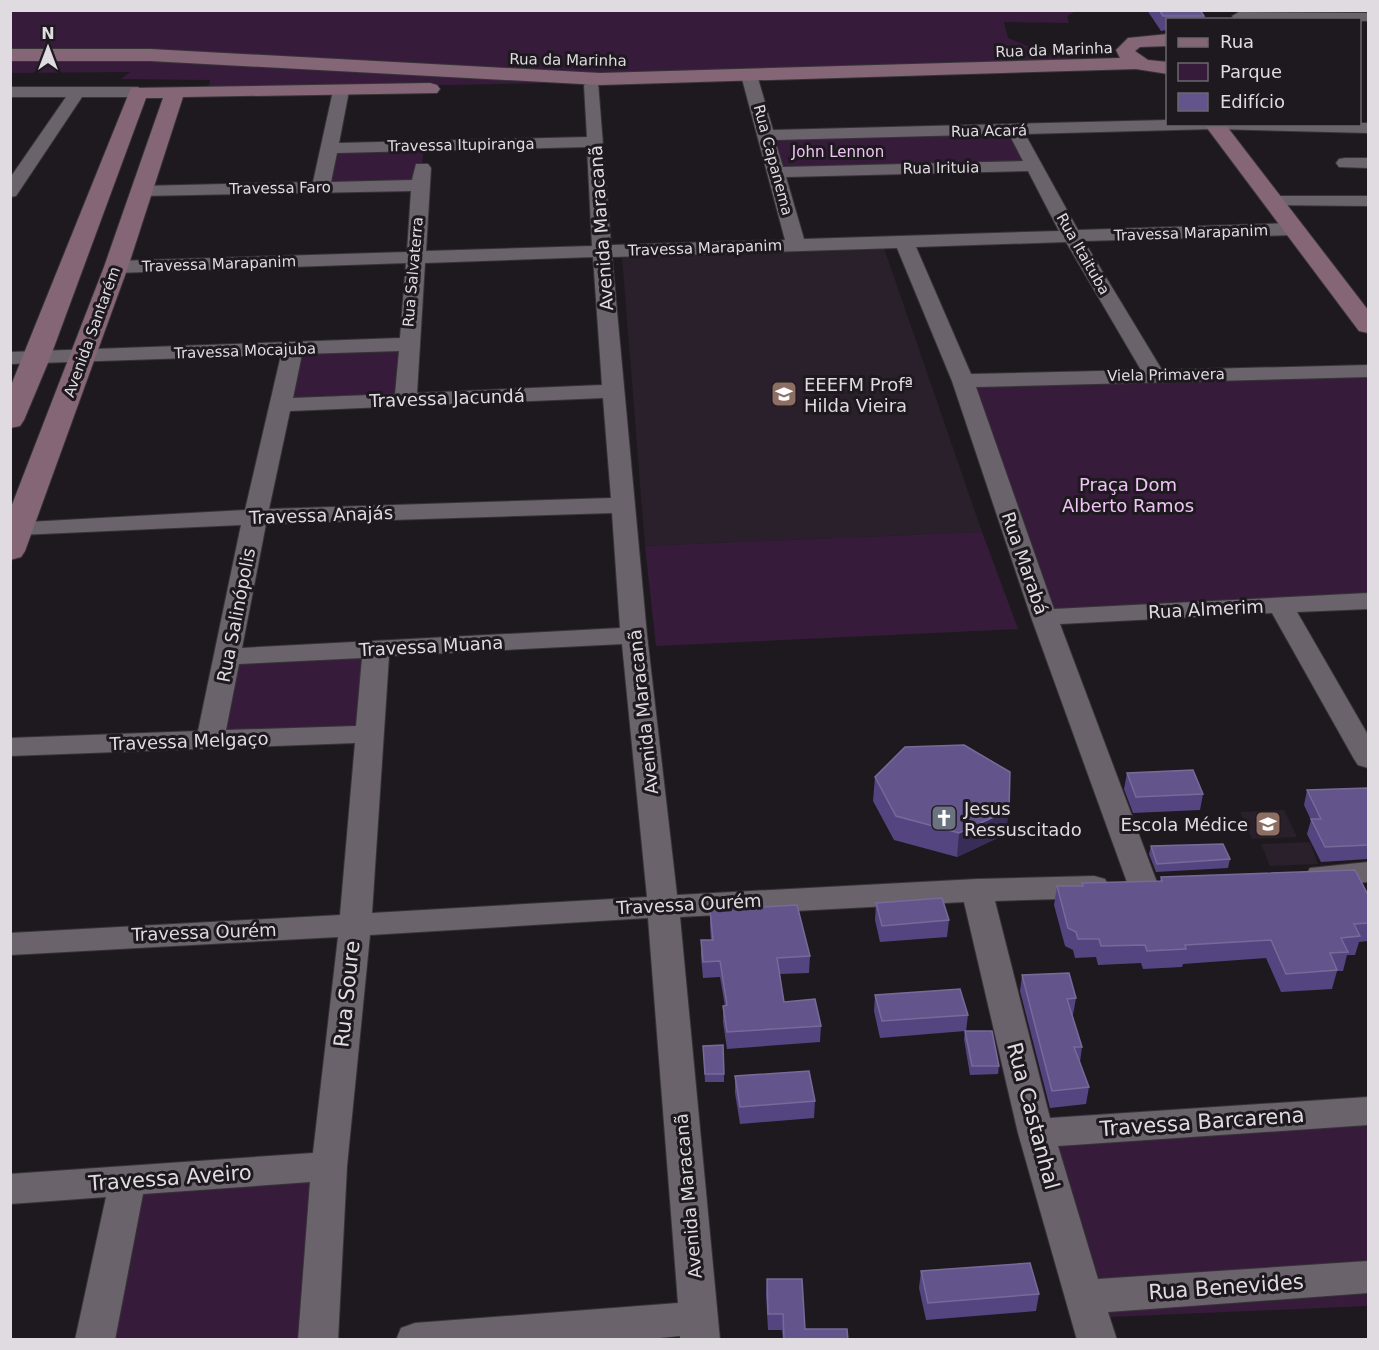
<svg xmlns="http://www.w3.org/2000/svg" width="1379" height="1350" font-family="'DejaVu Sans',sans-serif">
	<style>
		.built { fill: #2a202b }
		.green { fill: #361c3a }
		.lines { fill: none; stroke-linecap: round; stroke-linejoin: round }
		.street-casing { stroke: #373438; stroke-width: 2 }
		.secondary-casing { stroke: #373438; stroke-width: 2 }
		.street { fill: #6a636b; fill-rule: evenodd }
		.secondary { fill: #856676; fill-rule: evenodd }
		.wall { fill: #544581 }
		.shaded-wall { fill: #382d56 }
		.building { fill: #63558b; stroke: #776a99; stroke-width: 1.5 }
		.labels { text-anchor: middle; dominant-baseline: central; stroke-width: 6; stroke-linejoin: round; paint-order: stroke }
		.far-street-label { font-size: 15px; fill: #dfdbe0; stroke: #1e191f }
		.far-park-label { font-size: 15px; fill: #f0c5f6; stroke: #1e191f }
		.street-label { font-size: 18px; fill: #dfdbe0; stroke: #1e191f }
		.poi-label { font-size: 18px; fill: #dfdbe0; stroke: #1e191f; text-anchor: start }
		.park-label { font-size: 18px; fill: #f0c5f6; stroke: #1e191f }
		.near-street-label { font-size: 21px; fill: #dfdbe0; stroke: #1e191f }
	</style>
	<rect width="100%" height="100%" fill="#1e191f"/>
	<g class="built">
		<polygon points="884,248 982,532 645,546 622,256"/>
		<polygon points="1284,810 1297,837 1252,839 1240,812"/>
		<polygon points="1310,842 1318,864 1270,866 1261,844"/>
	</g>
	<g class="green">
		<polygon points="10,11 1076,11 1067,16 1069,23 1004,22 1008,38 1047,54 1066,56 1083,66 592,82 208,90 210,80 121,79 130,72 11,73"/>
		<polygon points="1015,130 1035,166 776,172 765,135"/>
		<polygon points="424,146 420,185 321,187 328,148"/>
		<polygon points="407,344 406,399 280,405 293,349"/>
		<polygon points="1368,371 1368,601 1044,617 963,381"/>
		<polygon points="982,532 1018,629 656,646 645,546"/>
		<polygon points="376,649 368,734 210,740 227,657"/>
		<polygon points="1368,1111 1368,1306 1109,1317 1036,1133"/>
		<polygon points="329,1166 318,1339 95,1340 127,1182"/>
	</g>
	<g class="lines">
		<g class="street-casing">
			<g id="street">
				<polygon points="1239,12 1368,13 1368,21 1234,19 1232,16"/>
				<path d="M 749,70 L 757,75 L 773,130 L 1168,120 L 1168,124 L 1368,123 L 1368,133 L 1214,129 L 1025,134 L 1078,230 L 1294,223 L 1303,229 L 1294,235 L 1084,241 L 1162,370 L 1368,365 L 1368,377 L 976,387 L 1054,609 L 1368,593 L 1368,609 L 1297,612 L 1368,735 L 1368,768 L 1358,765 L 1354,759 L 1272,613 L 1060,624 L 1158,885 L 1154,893 L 1143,896 L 1132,893 L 1128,885 L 1031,617 L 952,381 L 897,248 L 612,257 L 647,635 L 677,895 L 977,879 L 1094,876 L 1105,879 L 1109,887 L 1105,895 L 1094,898 L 995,901 L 1050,1118 L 1368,1097 L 1368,1125 L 1058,1146 L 1098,1279 L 1368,1261 L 1368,1293 L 1108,1312 L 1117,1340 L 1077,1340 L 1018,1133 L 964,902 L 680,917 L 720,1340 L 680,1340 L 680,1336 L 639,1340 L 396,1340 L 401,1328 L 415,1323 L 678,1303 L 648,918 L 370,935 L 347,1166 L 338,1340 L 298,1340 L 310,1182 L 143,1194 L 115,1340 L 75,1340 L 106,1197 L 10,1204 L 10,1174 L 313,1153 L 338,937 L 10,955 L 10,933 L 340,915 L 355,743 L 10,756 L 10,738 L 198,731 L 241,525 L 19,535 L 10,533 L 10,523 L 245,510 L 281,355 L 10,364 L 10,352 L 400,338 L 406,263 L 116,273 L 106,267 L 116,261 L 407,252 L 411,191 L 141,196 L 132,191 L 141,186 L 313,182 L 333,91 L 341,86 L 349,91 L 339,143 L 587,137 L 584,85 L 592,80 L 598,82 L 611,245 L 785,240 L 741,75 ZM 1009,134 L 1023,161 L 783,167 L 775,140 ZM 587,147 L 592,246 L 426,251 L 431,168 L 428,164 L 416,164 L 412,180 L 331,182 L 337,153 ZM 1028,171 L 1059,231 L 804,239 L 786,177 ZM 1066,242 L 1141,370 L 971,374 L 916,247 ZM 593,257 L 602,385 L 417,393 L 425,263 ZM 399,351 L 395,394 L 293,398 L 302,354 ZM 603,398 L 611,498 L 269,509 L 290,411 ZM 612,513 L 620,628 L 242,648 L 266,524 ZM 622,644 L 647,897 L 372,913 L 389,656 ZM 362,658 L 356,726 L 226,730 L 239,664 Z"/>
				<polygon points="10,87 138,87 146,92 138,97 82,97 16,196 10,197 10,178 66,97 10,97"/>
				<polygon points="1345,158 1368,158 1368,168 1339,167 1336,163 1339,159"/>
				<polygon points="1272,196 1368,196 1368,206 1266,205 1263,201 1266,197"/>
				<polygon points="1368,862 1368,882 1321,886 1310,882 1306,875 1310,868"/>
			</g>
		</g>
		<g class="secondary-casing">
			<g id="secondary">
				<polygon points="1168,34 1168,46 1140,47 1135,51 1148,60 1168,62 1168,74 1136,69 600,85 150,61 10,61 10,49 150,49 600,73 1120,58 1116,50 1128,38"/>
				<polygon points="430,83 437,85 440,89 437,93 183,97 128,267 25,551 21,557 10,560 10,510 104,267 163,98 146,98 50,358 24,420 20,426 10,428 10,388 131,88"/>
				<polygon points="1204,124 1225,124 1368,310 1368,333 1359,331"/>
			</g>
		</g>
		<use href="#street" class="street"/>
		<use href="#secondary" class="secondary"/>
	</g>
	<g class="wall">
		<polygon points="1147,10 1200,10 1204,16 1203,20 1167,20 1167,30 1161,31"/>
		<polygon points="1127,773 1203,794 1200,810 1133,813 1124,789"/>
		<polygon points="875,777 1006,834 957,857 894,840 873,801"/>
		<polygon points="1368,788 1368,859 1321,862 1307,834 1311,820 1304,805 1307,790"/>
		<polygon points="1151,846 1230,859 1228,868 1156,872 1149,854"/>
		<polygon points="1161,877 1368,895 1368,941 1359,942 1355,955 1347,955 1343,971 1337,971 1332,989 1281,992 1266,958 1183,964 1182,967 1143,969 1141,963 1098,965 1096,957 1075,958 1073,950 1065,946 1054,905 1057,886 1082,886 1082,883 1160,881"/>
		<polygon points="876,903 949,920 947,937 880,942 875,920"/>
		<polygon points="710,910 810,956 809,973 780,974 784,1002 821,1026 820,1042 727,1049 723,1022 723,1006 725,1006 720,977 703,978 701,957 701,940 711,940 710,926"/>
		<polygon points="1022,975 1076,998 1073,1015 1072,1015 1082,1047 1080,1062 1089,1087 1086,1104 1050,1108 1020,991"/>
		<polygon points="875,995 968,1015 966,1031 999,1066 998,1074 970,1075 964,1039 965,1031 880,1038 874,1011"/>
		<polygon points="703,1046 724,1074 724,1082 705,1082"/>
		<polygon points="735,1076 815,1101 814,1118 740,1124 735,1093"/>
		<polygon points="921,1271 1039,1294 1036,1311 926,1320 919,1288"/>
		<polygon points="767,1279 805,1329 848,1340 783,1340 782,1330 768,1330 766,1294"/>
	</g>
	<polygon class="shaded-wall" points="1009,810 1006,834 957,857 959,833"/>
	<g class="building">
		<polygon points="1159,10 1200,10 1204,16 1163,16"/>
		<polygon points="964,745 1010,772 1009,810 959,833 896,816 875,777 905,747"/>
		<polygon points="1193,770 1203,794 1136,797 1127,773"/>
		<polygon points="1368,788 1368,845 1325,847 1311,819 1321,819 1307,790"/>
		<polygon points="1223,844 1230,859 1157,864 1151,846"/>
		<polygon points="1355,870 1368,895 1368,923 1354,924 1360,936 1341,938 1348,952 1330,953 1337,970 1286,974 1271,940 1185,945 1186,949 1147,951 1145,945 1101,946 1099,939 1078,939 1076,932 1068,928 1057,886 1083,886 1082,883 1162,881 1161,877"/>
		<polygon points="942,898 949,920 882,926 876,903"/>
		<polygon points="797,905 810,956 777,958 784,1002 815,999 821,1026 727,1032 723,1006 727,1005 720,961 703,962 701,940 713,940 710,910"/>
		<polygon points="1069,973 1076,998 1067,999 1082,1047 1074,1047 1089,1087 1052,1091 1022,975"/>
		<polygon points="960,989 968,1015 882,1021 875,995"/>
		<polygon points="965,1031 992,1031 999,1066 972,1066"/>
		<polygon points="723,1045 724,1074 705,1074 703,1046"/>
		<polygon points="809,1071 815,1101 740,1107 735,1076"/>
		<polygon points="1030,1263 1039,1294 928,1303 921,1271"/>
		<polygon points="767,1279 802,1279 805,1329 847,1329 848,1340 784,1340 783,1314 768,1314"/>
	</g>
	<defs>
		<g id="school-square" transform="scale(1.35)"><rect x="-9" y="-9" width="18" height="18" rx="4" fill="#8d6e63" stroke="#1e191f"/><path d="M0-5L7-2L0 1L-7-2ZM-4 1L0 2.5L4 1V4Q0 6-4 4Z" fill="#fff"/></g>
		<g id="church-square" transform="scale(1.35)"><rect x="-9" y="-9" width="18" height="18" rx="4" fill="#6b7280" stroke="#1e191f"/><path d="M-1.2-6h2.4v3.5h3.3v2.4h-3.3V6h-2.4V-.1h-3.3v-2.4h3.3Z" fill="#fff"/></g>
	</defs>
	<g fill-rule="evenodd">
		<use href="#school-square" x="784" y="394"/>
		<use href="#church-square" x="944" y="818"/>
		<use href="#school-square" x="1268" y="824"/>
	</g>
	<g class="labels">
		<g class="far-street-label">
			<text transform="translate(1054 50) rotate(-2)">Rua da Marinha</text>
			<text transform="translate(568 60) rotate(1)">Rua da Marinha</text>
			<text transform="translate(989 131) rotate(-1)">Rua Acará</text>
			<text transform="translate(461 145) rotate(-1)">Travessa Itupiranga</text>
			<text transform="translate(773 160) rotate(75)">Rua Capanema</text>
			<text transform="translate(941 168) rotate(-1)">Rua Irituia</text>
			<text transform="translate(280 188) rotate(-1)">Travessa Faro</text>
			<text transform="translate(1191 233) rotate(-2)">Travessa Marapanim</text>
			<text transform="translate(705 248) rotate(-2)">Travessa Marapanim</text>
			<text transform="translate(1083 254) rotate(60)">Rua Itaituba</text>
			<text transform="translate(219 264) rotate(-2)">Travessa Marapanim</text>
			<text transform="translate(413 272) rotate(-85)">Rua Salvaterra</text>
			<text transform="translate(92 332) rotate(-70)">Avenida Santarém</text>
			<text transform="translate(245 351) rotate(-2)">Travessa Mocajuba</text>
			<text transform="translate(1166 375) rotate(-1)">Viela Primavera</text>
		</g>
		<g class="far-park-label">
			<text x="838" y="152">John Lennon</text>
		</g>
		<g class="street-label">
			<text transform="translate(601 228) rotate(-94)">Avenida Maracanã</text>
			<text transform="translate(447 398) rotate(-2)">Travessa Jacundá</text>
			<text transform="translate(321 515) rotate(-2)">Travessa Anajás</text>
			<text transform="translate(1025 563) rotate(71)">Rua Marabá</text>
			<text transform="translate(1206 609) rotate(-3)">Rua Almerim</text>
			<text transform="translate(236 615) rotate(-79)">Rua Salinópolis</text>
			<text transform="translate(431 646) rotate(-3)">Travessa Muana</text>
			<text transform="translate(643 712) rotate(-96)">Avenida Maracanã</text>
			<text transform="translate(189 741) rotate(-2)">Travessa Melgaço</text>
			<text transform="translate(689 904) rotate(-3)">Travessa Ourém</text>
			<text transform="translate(204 932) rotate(-2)">Travessa Ourém</text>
			<text transform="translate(688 1196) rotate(-95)">Avenida Maracanã</text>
		</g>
		<g class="poi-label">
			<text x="804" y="384">EEEFM Profª<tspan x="804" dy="21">Hilda Vieira</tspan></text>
			<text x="964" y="808">Jesus<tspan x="964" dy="21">Ressuscitado</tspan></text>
			<text x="1248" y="824" text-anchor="end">Escola Médice</text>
		</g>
		<g class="park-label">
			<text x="1128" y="484">Praça Dom<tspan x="1128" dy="21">Alberto Ramos</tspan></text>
		</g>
		<g class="near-street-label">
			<text transform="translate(347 994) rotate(-84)">Rua Soure</text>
			<text transform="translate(1033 1116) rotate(75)">Rua Castanhal</text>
			<text transform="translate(1202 1122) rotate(-4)">Travessa Barcarena</text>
			<text transform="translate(170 1178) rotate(-4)">Travessa Aveiro</text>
			<text transform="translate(1226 1287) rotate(-4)">Rua Benevides</text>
		</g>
	</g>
	<rect width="1379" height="1350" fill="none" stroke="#dfdbe0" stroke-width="24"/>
	<rect x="1166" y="18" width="195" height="108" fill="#1e191f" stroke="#6b676c" stroke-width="1.5"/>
	<rect x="1178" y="38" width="30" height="9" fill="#856676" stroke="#6b676c" stroke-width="1.5"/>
	<text x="1220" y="48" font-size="18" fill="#dfdbe0">Rua</text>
	<rect x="1178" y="63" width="30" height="18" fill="#361c3a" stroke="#6b676c" stroke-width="1.5"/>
	<text x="1220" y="78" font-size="18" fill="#dfdbe0">Parque</text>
	<rect x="1178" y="93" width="30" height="18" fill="#63558b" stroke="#6b676c" stroke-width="1.5"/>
	<text x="1220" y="108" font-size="18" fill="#dfdbe0">Edifício</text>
	<g transform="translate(48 48)" stroke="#1e191f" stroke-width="4.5" paint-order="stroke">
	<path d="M0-4.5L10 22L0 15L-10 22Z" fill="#dfdbe0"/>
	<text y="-9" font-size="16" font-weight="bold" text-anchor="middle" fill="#dfdbe0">N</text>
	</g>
</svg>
